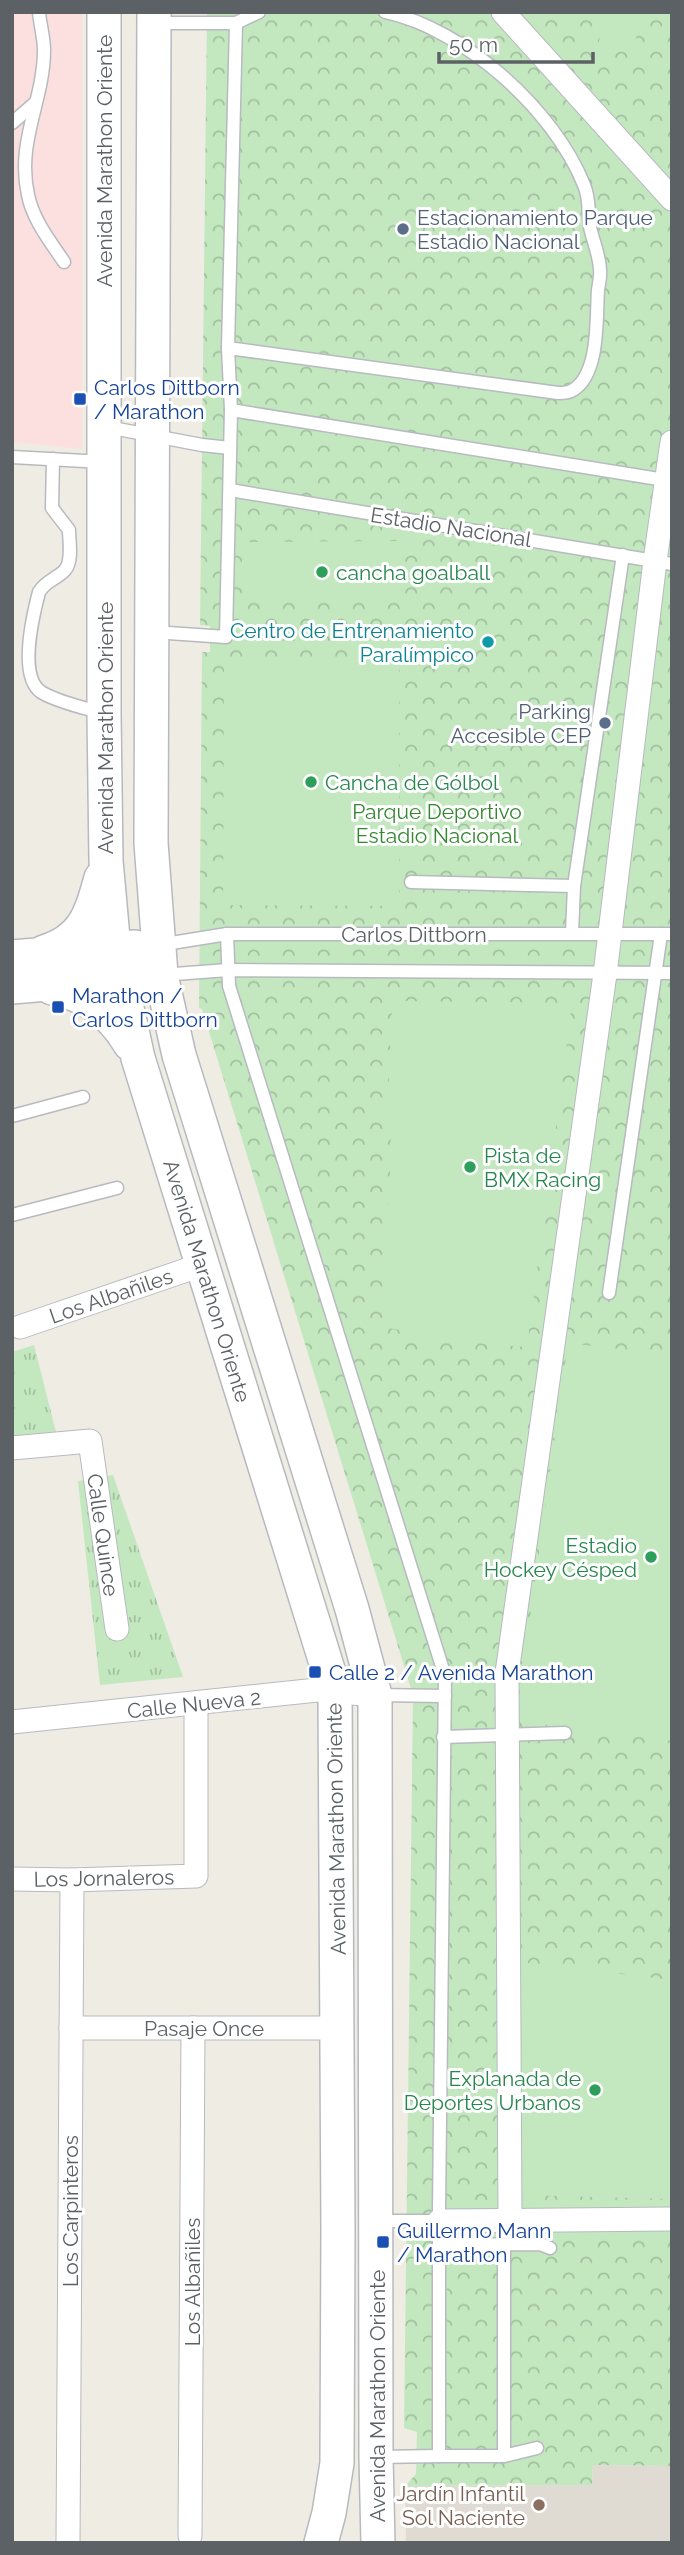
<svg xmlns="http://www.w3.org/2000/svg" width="684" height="2555" font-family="Raleway,sans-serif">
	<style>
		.education { fill: #dfdbd2 }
		.medical { fill: #fce0e0 }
		.grass { fill: url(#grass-tufts) }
		.forest { fill: url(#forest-crowns) }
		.garden { fill: #c3e8bf }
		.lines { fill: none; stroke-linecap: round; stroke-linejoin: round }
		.lane-casing { stroke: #b7babf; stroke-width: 15 }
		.street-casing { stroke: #b7babf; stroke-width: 25 }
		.secondary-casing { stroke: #b6babf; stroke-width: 36 }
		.lane { stroke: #fff; stroke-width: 12 }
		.street { stroke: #fff; stroke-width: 23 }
		.secondary { stroke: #fff; stroke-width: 33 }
		.service-dot { fill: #5c6f8a; stroke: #fff; stroke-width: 2.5 }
		.transit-dot { fill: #1a4fb4; stroke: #fff; stroke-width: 2.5 }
		.leisure-dot { fill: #2e9e5b; stroke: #fff; stroke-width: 2.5 }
		.culture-dot { fill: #0f9aa8; stroke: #fff; stroke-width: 2.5 }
		.education-dot { fill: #8d6e63; stroke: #fff; stroke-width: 2.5 }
		.labels { text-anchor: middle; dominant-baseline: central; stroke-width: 6; stroke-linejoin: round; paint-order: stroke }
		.street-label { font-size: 21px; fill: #5c6165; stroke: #fff }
		.service-label { font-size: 21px; fill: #4e5e75; stroke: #fff; text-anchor: start }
		.transit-label { font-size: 21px; fill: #164399; stroke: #fff; text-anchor: start }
		.leisure-label { font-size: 21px; fill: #27864d; stroke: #fff; text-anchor: start }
		.culture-label { font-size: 21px; fill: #0d838f; stroke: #fff; text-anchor: end }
		.park-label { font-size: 21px; fill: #348731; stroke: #fff }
		.education-label { font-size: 21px; fill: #785e54; stroke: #fff; text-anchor: end }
	</style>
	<defs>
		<pattern id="grass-tufts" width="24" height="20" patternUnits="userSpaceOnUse" patternTransform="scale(1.75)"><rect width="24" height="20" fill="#c3e8bf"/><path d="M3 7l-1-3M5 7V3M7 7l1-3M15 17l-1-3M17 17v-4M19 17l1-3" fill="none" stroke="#a2bf9f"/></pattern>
		<pattern id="forest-crowns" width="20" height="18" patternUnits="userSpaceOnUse" patternTransform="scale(1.75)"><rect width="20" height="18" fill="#c3e8bf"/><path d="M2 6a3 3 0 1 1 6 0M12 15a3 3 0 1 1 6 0" fill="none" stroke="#a2bf9f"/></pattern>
	</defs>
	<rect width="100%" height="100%" fill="#efece4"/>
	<polygon class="education" points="593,2465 672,2466 672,2543 406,2543 405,2486 592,2485"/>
	<polygon class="medical" points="12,12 82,12 82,449 12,442"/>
	<g class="grass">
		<polygon points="34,1345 57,1436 12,1440 12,1352"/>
		<polygon points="113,1475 183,1677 100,1685 78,1481"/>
	</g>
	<polygon class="forest" points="207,12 672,12 672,2466 593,2465 592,2485 405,2486 416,2474 417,2432 404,2428 413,1695 202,1009 199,1008 202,652 210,652 210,626 200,625"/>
	<g class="garden">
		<polygon points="602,12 639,12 635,47 599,43"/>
		<polygon points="401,541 401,602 242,602 242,542"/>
		<polygon points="224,658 399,659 399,906 223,905"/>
		<polygon points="392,1001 572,1003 527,1347 485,1344 382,1327 384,1205 389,1205 391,1129 387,1129"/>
		<polygon points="568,1343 672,1355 672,1741 516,1721"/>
		<polygon points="519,1962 672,1980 672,2199 519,2195"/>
	</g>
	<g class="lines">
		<g class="lane-casing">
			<g id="lane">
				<path d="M 39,12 C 40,24 44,38 44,50 C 44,101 16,141 28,195 C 33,220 50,241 64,262"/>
				<polyline points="236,23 259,12"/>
				<polyline points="12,123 35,103"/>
				<path d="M 228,348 L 558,393 C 562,393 569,393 573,390 C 600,374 596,317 598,290 C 599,283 601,276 600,269 C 599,254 593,241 590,227 C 588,214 590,198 584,185 C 554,110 465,29 385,12"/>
				<polyline points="231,410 671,481"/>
				<polyline points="107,427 202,445 230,448"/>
				<polyline points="12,457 103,462"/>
				<path d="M 53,459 L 52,508 L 69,530 C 69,540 73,561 65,570 C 57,579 46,580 39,592 C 33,615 18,676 41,692 C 59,703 84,707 104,714"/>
				<polyline points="230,490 672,564"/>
				<polyline points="154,632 226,637 231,410 228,348 236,23 154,23"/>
				<polyline points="411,882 574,886"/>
				<polyline points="572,933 574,886 623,555"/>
				<polyline points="227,934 229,986 445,1676 439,2210 439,2456 504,2456 537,2448"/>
				<polyline points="159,945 227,934 672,934"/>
				<polyline points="161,975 228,970 672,973"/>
				<polyline points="12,1116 83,1097"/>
				<polyline points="12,1215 117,1188"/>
				<polyline points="609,1293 661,934"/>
				<polyline points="376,1695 445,1696"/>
				<polyline points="443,1737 565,1733"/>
				<polyline points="376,2221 439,2221"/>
				<polyline points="440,2245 540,2244 550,2248"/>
				<polyline points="504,2245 504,2456"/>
				<polyline points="376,2457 439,2456"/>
			</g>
		</g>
		<g class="street-casing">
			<g id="street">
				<polyline points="503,12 672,199"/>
				<polyline points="20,1327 201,1265"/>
				<polyline points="12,1448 90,1441 117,1629"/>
				<polyline points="12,1722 317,1690 375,1695"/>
				<polyline points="12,1879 72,1880 196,1876 196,1704"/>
				<polyline points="71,2028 337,2028"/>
				<polyline points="510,2220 507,1673 605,974 655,561 672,442"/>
				<polyline points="439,2221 672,2219"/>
				<polyline points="190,2536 193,2028"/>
				<polyline points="68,2543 72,1880"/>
			</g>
		</g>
		<g class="secondary-casing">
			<g id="secondary">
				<polyline points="104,12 104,714 106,861 114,949 138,1058 335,1692 338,2229 337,2463 329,2513 321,2543"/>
				<polyline points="154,12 151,843 161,975 179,1055 352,1609 375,1695 376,2457 378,2543"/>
				<path d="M 44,952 C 84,940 91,914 101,878"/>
				<polyline points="12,957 135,947"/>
				<polyline points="12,987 139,976"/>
				<path d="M 52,988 C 87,994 112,1013 130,1044"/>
			</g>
		</g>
		<use href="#lane" class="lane"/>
		<use href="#street" class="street"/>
		<use href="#secondary" class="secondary"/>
	</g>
	<g class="service-dot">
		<circle cx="403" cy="229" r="7"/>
		<circle cx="605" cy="723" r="7"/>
	</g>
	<g class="transit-dot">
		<rect x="73" y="392" width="14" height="14" rx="3.5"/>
		<rect x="51" y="1000" width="14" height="14" rx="3.5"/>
		<rect x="308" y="1665" width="14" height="14" rx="3.5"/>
		<rect x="376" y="2235" width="14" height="14" rx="3.5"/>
	</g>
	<g class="leisure-dot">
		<circle cx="322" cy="572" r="7"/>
		<circle cx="311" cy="782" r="7"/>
		<circle cx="470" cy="1167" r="7"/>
		<circle cx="651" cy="1557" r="7"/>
		<circle cx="595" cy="2090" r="7"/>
	</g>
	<circle class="culture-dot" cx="488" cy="642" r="7"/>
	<circle class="education-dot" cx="539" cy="2505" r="7"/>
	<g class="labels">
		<g class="street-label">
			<text transform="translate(104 161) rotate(-90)">Avenida Marathon Oriente</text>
			<text transform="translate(451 527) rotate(9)">Estadio Nacional</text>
			<text transform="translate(105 728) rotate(-90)">Avenida Marathon Oriente</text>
			<text x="414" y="934">Carlos Dittborn</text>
			<text transform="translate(207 1281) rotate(73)">Avenida Marathon Oriente</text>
			<text transform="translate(111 1296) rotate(-19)">Los Albañiles</text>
			<text transform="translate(103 1535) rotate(82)">Calle Quince</text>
			<text transform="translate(194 1704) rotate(-6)">Calle Nueva 2</text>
			<text transform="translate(336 1829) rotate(-91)">Avenida Marathon Oriente</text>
			<text transform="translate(104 1878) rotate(-1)">Los Jornaleros</text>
			<text x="204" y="2028">Pasaje Once</text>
			<text transform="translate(70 2211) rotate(-90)">Los Carpinteros</text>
			<text transform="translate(192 2282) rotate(-90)">Los Albañiles</text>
			<text transform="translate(377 2396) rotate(-90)">Avenida Marathon Oriente</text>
		</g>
		<g class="service-label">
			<text x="417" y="217">Estacionamiento Parque<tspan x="417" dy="24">Estadio Nacional</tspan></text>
			<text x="591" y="711" text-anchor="end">Parking<tspan x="591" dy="24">Accesible CEP</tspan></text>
		</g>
		<g class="transit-label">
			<text x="94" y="387">Carlos Dittborn<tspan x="94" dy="24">/ Marathon</tspan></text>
			<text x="72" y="995">Marathon /<tspan x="72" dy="24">Carlos Dittborn</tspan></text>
			<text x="329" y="1672">Calle 2 / Avenida Marathon</text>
			<text x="397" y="2230">Guillermo Mann<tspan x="397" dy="24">/ Marathon</tspan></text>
		</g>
		<g class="leisure-label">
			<text x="336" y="572">cancha goalball</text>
			<text x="325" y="782">Cancha de Gólbol</text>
			<text x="484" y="1155">Pista de<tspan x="484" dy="24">BMX Racing</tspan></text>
			<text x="637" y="1545" text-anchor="end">Estadio<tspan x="637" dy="24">Hockey Césped</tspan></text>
			<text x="581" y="2078" text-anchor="end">Explanada de<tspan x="581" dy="24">Deportes Urbanos</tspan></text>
		</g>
		<g class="culture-label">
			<text x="474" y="630">Centro de Entrenamiento<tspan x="474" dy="24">Paralímpico</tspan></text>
		</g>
		<g class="park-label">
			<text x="437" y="811">Parque Deportivo<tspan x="437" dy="24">Estadio Nacional</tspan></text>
		</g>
		<g class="education-label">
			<text x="525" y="2493">Jardín Infantil<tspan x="525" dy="24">Sol Naciente</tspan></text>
		</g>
	</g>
	<rect width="684" height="2555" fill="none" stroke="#5c6165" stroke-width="28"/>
	<path d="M439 52v10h154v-10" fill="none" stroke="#5c6165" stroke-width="3.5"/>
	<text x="449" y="52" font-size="21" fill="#5c6165" stroke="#ffffff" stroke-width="5" paint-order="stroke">50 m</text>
</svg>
